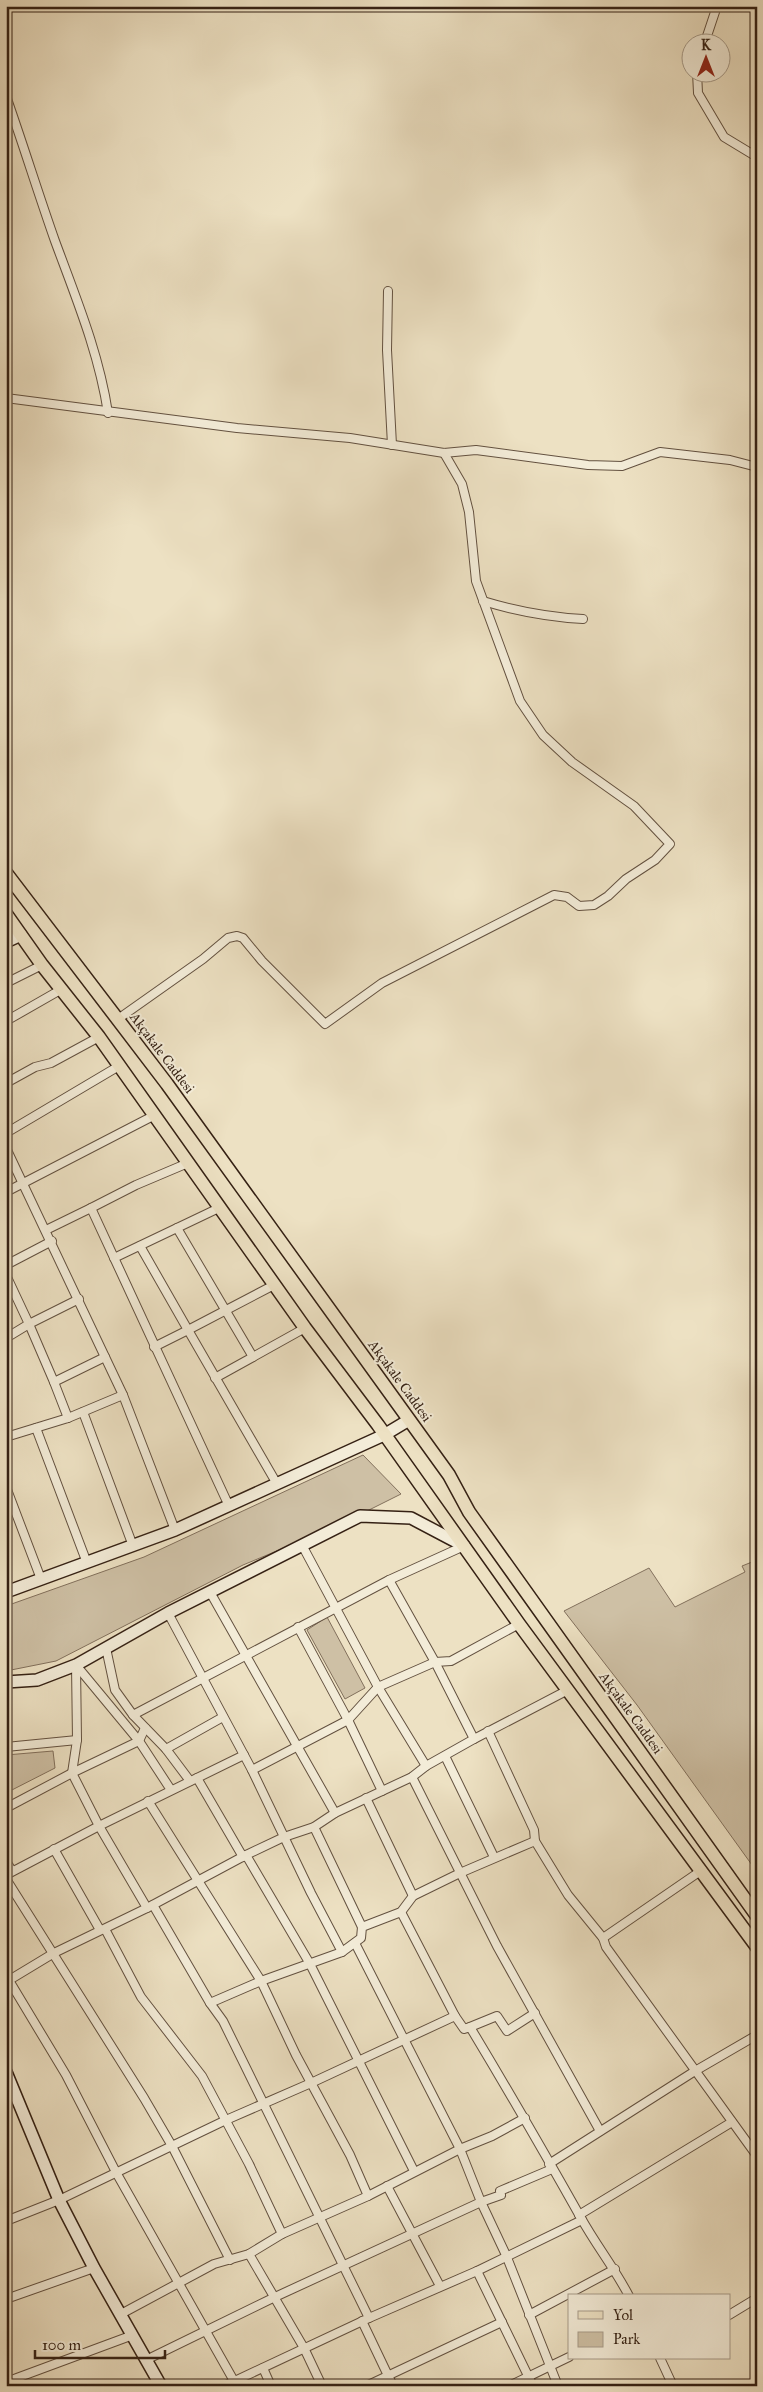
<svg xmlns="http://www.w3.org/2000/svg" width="763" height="2392" font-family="'IM FELL Great Primer',serif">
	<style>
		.green { fill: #cec0a5; stroke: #82705c }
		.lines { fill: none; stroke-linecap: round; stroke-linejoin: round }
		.street-casing { stroke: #635140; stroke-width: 10 }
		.secondary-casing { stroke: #352114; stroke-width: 14 }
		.primary-casing { stroke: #352114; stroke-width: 15 }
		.street { stroke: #f3ecd8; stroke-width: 8 }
		.secondary { stroke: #f3ecd8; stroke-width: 11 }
		.primary { stroke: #ede1c3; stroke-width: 12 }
		.labels { text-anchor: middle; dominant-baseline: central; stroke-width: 4; stroke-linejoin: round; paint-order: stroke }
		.street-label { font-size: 14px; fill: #352114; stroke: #f3ecd8 }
	</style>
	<rect width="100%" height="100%" fill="#ede1c3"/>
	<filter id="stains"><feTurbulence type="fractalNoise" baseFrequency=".004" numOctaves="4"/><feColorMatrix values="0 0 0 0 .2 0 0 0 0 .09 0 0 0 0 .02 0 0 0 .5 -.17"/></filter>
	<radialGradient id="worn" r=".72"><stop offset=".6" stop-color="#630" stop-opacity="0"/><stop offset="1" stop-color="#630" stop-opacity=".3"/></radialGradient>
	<g class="green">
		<polygon points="363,1455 401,1494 337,1526 243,1565 56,1661 6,1671 6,1606 144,1557"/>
		<polygon points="757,1560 757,1872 637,1705 564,1611 649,1568 675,1607 745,1572 742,1566"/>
		<polygon points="327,1617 365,1688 345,1699 307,1630"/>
		<polygon points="53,1751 55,1768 6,1793 6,1755"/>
	</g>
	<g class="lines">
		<g class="street-casing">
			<g id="street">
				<polyline points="705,42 717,6"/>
				<polyline points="697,72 698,93 724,137 757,157"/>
				<path d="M 6,96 C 23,144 38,193 55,241 C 76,298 99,353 108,413"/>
				<polyline points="388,291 387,350 392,445"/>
				<polyline points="6,398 237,428 350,438 444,453 476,450 588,465 622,466 660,452 730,460 757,467"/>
				<path d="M 483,601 C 516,611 549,617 583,619"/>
				<polyline points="6,983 42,965"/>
				<polyline points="118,1019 203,959 228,938 237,936 243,938 262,961 325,1024 382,983 554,895 567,897 579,906 594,905 608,896 626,879 655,860 670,844 634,806 572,762 543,735 520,701 476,581 469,512 462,484 444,453"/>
				<polyline points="6,1021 62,989"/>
				<polyline points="6,1083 35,1067 51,1063 99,1037"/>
				<polyline points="6,1133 119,1066"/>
				<polyline points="6,1148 105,1357"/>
				<polyline points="6,1192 155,1115"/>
				<polyline points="91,1208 136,1185 188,1163"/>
				<polyline points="177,1228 253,1357 215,1378"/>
				<polyline points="46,1230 91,1208 229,1506"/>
				<polyline points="140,1246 188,1330 274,1285"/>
				<polyline points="114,1258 221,1207"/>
				<polyline points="6,1265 52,1241"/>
				<polyline points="6,1275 29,1324 6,1338"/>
				<polyline points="79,1299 29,1324 54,1382 105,1357 123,1395"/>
				<polyline points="154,1347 188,1330 277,1484"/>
				<polyline points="253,1357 305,1328"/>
				<polyline points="54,1382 68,1418"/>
				<polyline points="83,1412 133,1546"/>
				<polyline points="36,1428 87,1563"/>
				<polyline points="6,1437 68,1418 123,1395 175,1530"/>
				<polyline points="6,1487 41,1579"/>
				<polyline points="302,1545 378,1687 426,1766"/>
				<polyline points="389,1580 435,1662 474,1739"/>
				<polyline points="210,1592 335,1813"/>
				<polyline points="168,1613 252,1770 311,1893 342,1952"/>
				<polyline points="298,1627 348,1720 382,1791"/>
				<polyline points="106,1648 115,1690 133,1715 166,1749 190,1781"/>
				<polyline points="76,1665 77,1740 72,1773 99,1826 147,1908"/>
				<polyline points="76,1665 139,1741 171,1790"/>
				<polyline points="133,1715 389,1580 464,1546"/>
				<polyline points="488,1731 534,1830 535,1841"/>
				<polyline points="6,1747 77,1740"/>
				<polyline points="166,1749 223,1717"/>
				<polyline points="445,1756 494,1857"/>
				<polyline points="252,1770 348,1720 378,1687 435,1662 451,1661 519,1624"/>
				<polyline points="412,1777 497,1946 600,2131"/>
				<polyline points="197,1778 243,1857"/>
				<polyline points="366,1798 413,1896"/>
				<polyline points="148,1801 261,1981 296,2055 350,2155 368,2196"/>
				<polyline points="6,1808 72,1773 139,1741 145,1728"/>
				<polyline points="314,1827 362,1927"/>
				<polyline points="54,1849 100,1930"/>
				<polyline points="246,1855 310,1964 414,2171"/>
				<polyline points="6,1861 12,1871"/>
				<polyline points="6,1875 99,1826 244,1755"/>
				<polyline points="6,1879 144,2098 172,2146 230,2260"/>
				<polyline points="153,1905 210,2003 223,2021 369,2318"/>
				<path d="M 401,1912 L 455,2016 L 464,2029 L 470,2027 C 508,2090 545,2154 581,2218 C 596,2245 615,2269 629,2296"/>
				<polyline points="105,1929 141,1997 202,2076 249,2164 282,2234"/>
				<polyline points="603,1938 702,1870"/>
				<polyline points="355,1943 460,2149 481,2202 501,2195 500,2191 552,2169"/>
				<polyline points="7,1977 66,2075 117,2174 234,2381"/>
				<polyline points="6,1982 54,1953 147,1908 246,1855 284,1837 314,1827 335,1813 412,1777 426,1766 474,1739 568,1690"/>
				<polyline points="210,2003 261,1981 342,1952 361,1938 362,1927 401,1912 413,1896 460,1873 535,1841 568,1895 603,1938 606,1947 757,2156"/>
				<polyline points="470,2027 497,2016 507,2031 535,2013"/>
				<polyline points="549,2164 695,2071 757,2035"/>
				<polyline points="387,2186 440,2286"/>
				<polyline points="579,2215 732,2122"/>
				<polyline points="6,2221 59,2200 226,2120 311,2083 455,2016"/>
				<polyline points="249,2254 304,2348 322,2386"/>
				<polyline points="477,2271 533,2386"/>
				<polyline points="6,2299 94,2268"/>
				<polyline points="121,2314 214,2264 249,2254 282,2234 368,2196 460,2149 492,2136 525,2118"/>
				<polyline points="529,2315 615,2269"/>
				<polyline points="729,2315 757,2298"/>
				<polyline points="362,2321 393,2386"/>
				<polyline points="660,2358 673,2386"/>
				<polyline points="148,2359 275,2297 481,2202 506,2255 558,2386"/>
				<polyline points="263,2368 271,2386"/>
				<polyline points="6,2382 133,2335"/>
				<polyline points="224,2386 369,2318 477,2271 582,2220"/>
				<polyline points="366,2386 502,2322"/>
				<polyline points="509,2386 569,2357"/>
			</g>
		</g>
		<g class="secondary-casing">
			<g id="secondary">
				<polyline points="6,942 21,935"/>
				<polyline points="6,1592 175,1530 384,1435 409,1420"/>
				<polyline points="6,1682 37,1680 76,1665 168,1613 360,1516 411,1518 464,1546"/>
				<polyline points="6,2072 59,2200 94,2268 161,2386"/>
			</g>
		</g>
		<g class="primary-casing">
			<g id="primary">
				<polyline points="6,873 167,1084 449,1475 469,1512 757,1916"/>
				<polyline points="6,914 42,965 99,1037 305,1328 378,1425 519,1624 757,1947"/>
			</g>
		</g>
		<use href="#street" class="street"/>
		<use href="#secondary" class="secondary"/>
		<use href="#primary" class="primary"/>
	</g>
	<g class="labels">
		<g class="street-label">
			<text transform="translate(162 1053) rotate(53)">Akçakale Caddesi</text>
			<text transform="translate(400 1381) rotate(54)">Akçakale Caddesi</text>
			<text transform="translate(631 1713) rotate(54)">Akçakale Caddesi</text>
		</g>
	</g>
	<rect width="763" height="2392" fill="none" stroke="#ede1c3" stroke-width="25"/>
	<rect x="8" y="8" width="748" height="2377" fill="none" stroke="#352114" stroke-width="2.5"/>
	<rect x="12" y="12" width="738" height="2367" fill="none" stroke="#352114"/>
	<rect x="568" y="2294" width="162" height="65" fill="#f3ecd8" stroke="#a79b8a"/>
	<rect x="578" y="2311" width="25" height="8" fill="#ede1c3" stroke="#a79b8a"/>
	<text x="613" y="2320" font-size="15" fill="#352114">Yol</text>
	<rect x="578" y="2332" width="25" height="15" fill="#cec0a5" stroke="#a79b8a"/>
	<text x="613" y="2344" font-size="15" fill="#352114">Park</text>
	<g transform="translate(706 58)"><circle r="24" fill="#f3ecd8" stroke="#a79b8a"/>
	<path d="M0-4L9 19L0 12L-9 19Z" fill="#8f2418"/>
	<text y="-8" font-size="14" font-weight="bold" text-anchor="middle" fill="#352114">K</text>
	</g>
	<path d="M35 2350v8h130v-8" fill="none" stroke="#352114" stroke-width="2.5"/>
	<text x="42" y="2350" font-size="15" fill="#352114" stroke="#f3ecd8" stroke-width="4" paint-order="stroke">100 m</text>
	<rect width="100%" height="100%" filter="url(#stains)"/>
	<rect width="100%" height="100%" fill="url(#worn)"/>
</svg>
